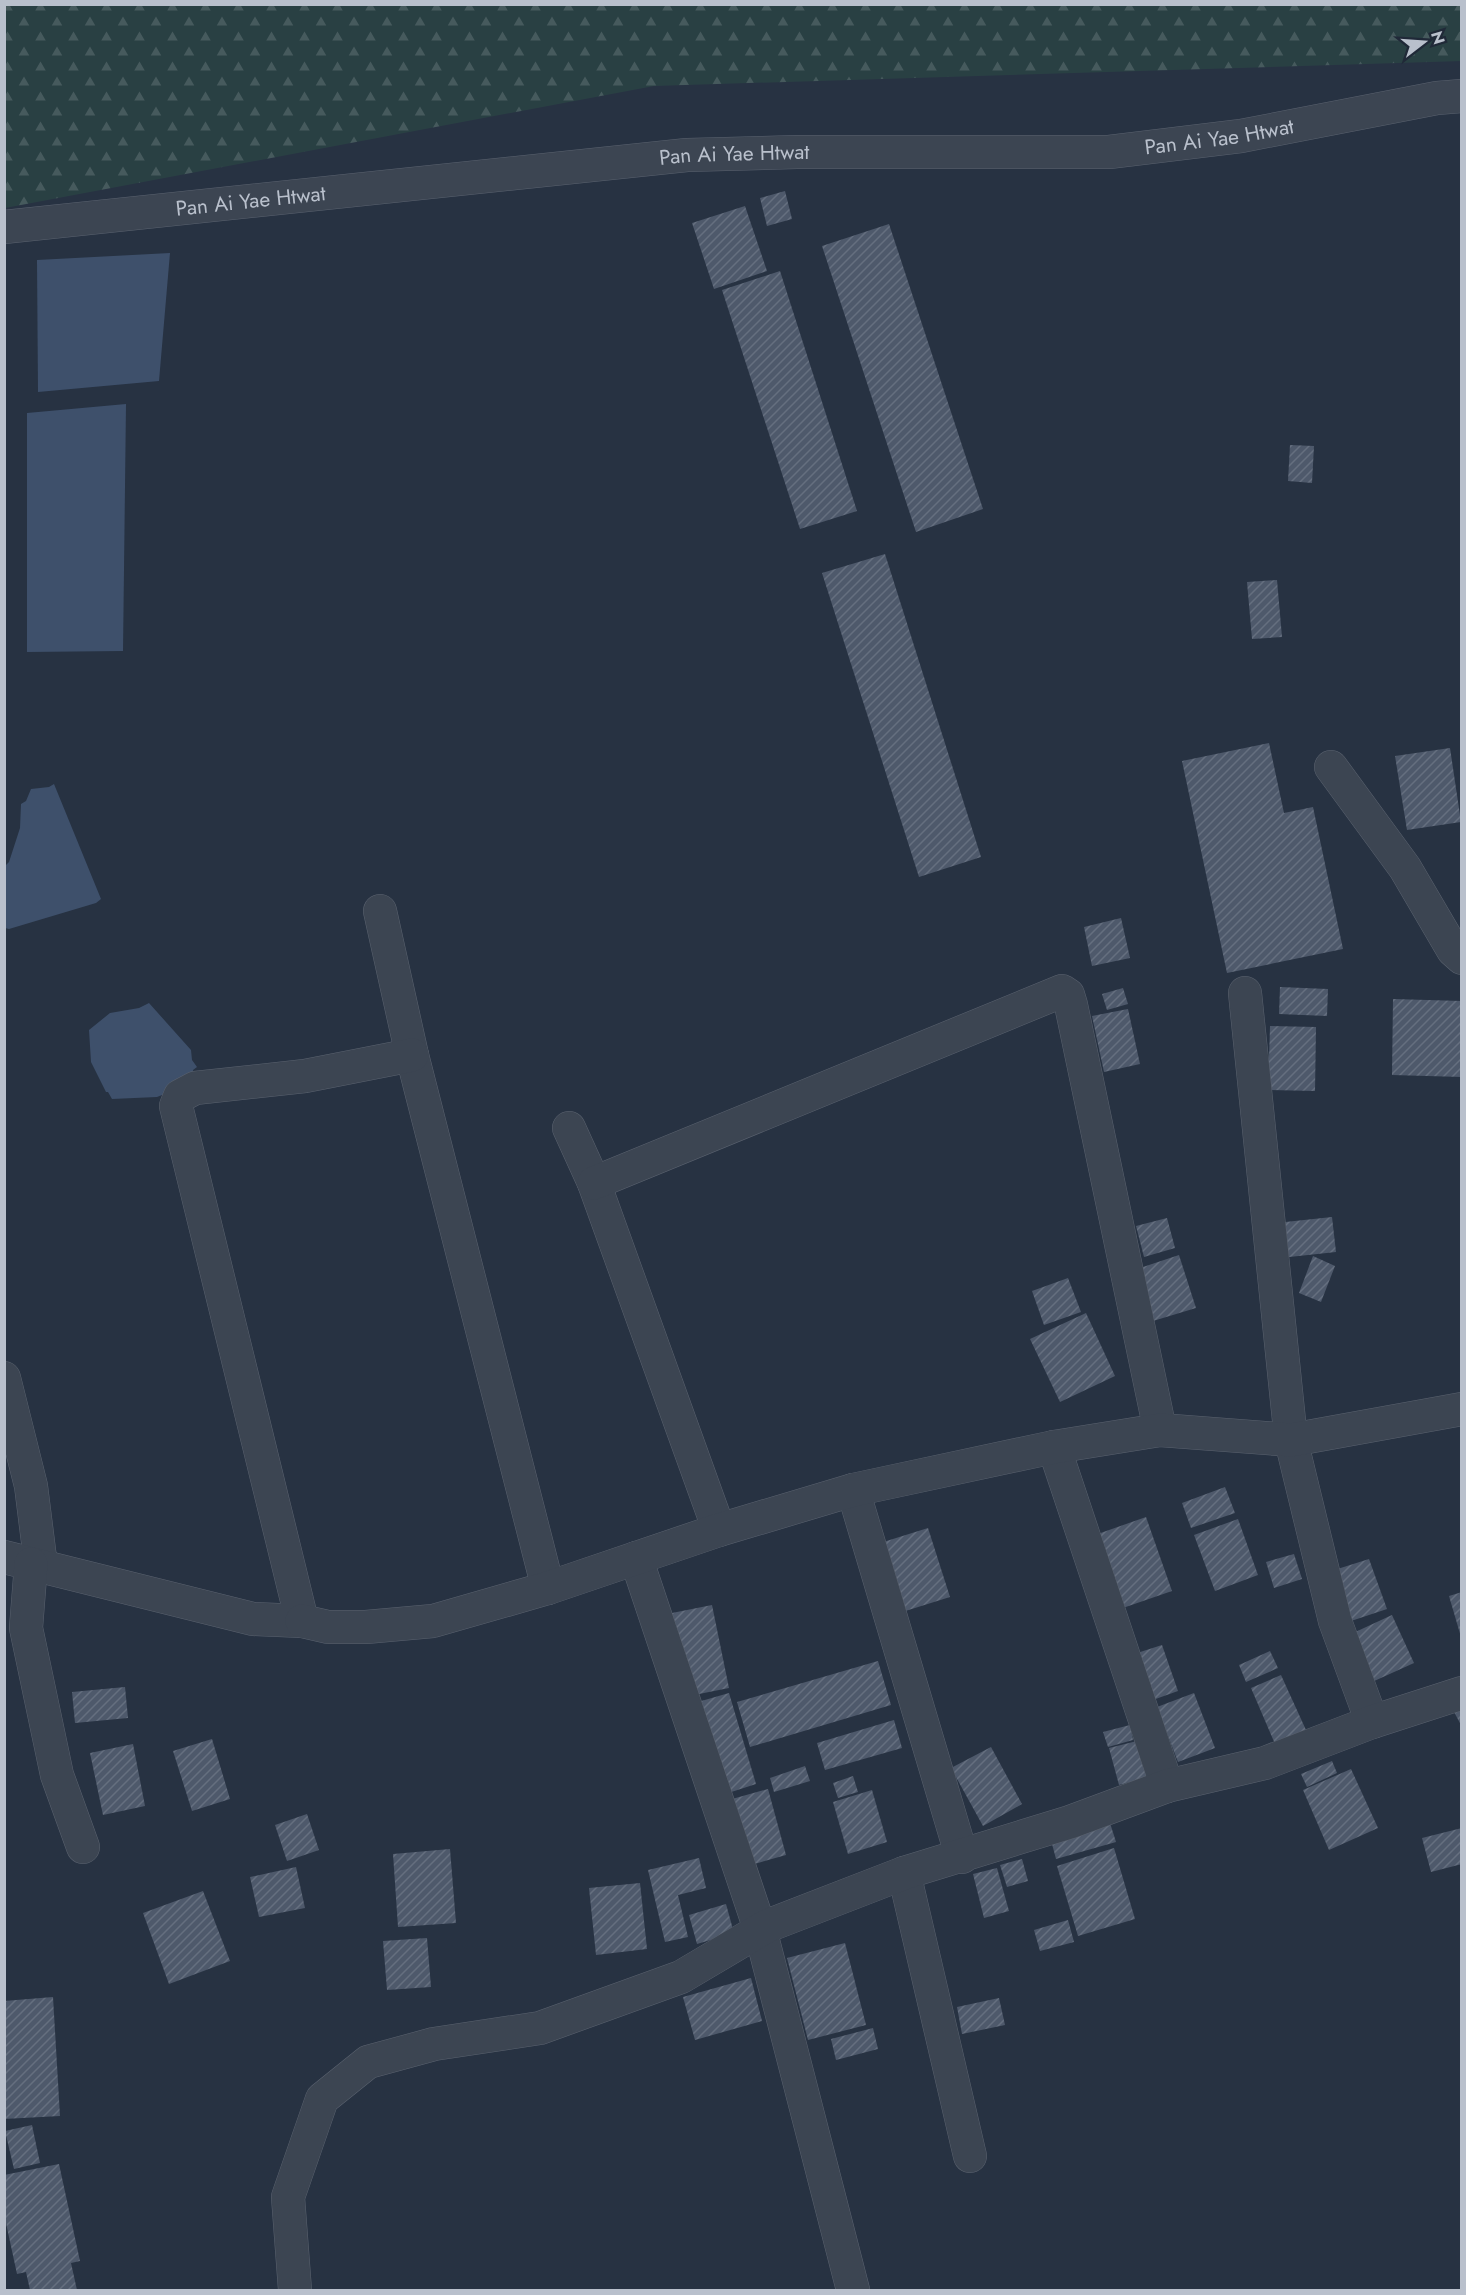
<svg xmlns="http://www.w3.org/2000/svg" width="1466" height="2295" font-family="Jost,sans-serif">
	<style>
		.forest { fill: url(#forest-firs) }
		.water { fill: #3e506b }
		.building { fill: url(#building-hatch) }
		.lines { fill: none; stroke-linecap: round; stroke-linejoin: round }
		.minor-casing { stroke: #5a626f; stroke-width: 34 }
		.minor { stroke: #3c4552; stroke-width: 33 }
		.labels { text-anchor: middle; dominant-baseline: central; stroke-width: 6; stroke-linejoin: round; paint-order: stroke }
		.street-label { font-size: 21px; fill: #b9c0cc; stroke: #202938 }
	</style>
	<defs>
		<pattern id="forest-firs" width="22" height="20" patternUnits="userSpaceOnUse" patternTransform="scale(1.5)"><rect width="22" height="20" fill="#294043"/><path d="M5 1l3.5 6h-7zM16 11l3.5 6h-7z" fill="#465a5d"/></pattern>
		<pattern id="building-hatch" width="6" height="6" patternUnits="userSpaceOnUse" patternTransform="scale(1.5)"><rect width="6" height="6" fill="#4e596b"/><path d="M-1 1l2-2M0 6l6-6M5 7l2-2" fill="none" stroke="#656f7f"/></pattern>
	</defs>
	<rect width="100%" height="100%" fill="#273242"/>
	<polygon class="forest" points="5,4 1461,4 1462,61 654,86 5,208"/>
	<g class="water">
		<polygon points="170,253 159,381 38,392 37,260"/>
		<polygon points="126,404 123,651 27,652 27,413"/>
		<polygon points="54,784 101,899 96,903 9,929 5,928 5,866 9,862 20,828 21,804 26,801 31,789 49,787"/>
		<polygon points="149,1003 191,1050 192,1060 197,1067 193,1070 195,1082 157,1097 112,1099 108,1092 106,1092 91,1062 89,1030 110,1013 139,1008"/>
	</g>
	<g class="building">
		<polygon points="785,191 792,219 767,226 760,198"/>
		<polygon points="745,206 767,271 714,289 692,223"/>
		<polygon points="889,224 983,509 916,532 822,246"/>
		<polygon points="780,271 857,511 800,529 722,290"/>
		<polygon points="1290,445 1314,446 1312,483 1288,481"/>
		<polygon points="885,554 981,857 919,877 822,573"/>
		<polygon points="1277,580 1282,637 1252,639 1247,582"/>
		<polygon points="1269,743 1284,813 1313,807 1343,949 1227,973 1182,761"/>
		<polygon points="1450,748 1461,822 1407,830 1395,756"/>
		<polygon points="1121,918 1130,958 1092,966 1084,927"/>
		<polygon points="1280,987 1328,989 1327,1016 1279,1014"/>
		<polygon points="1123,988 1128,1004 1107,1010 1102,994"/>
		<polygon points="1393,999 1462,1001 1462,1077 1392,1075"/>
		<polygon points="1128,1009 1140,1064 1104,1072 1092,1016"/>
		<polygon points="1270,1026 1316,1027 1315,1091 1268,1090"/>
		<polygon points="1332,1217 1336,1252 1280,1258 1276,1223"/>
		<polygon points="1167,1218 1175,1248 1144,1257 1136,1226"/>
		<polygon points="1179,1255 1196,1308 1153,1321 1137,1269"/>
		<polygon points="1313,1256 1335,1266 1321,1302 1299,1293"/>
		<polygon points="1068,1278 1081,1312 1044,1325 1032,1291"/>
		<polygon points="1086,1313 1115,1376 1060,1402 1030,1339"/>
		<polygon points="1225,1487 1235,1513 1191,1528 1182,1503"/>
		<polygon points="1146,1517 1172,1591 1117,1610 1092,1536"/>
		<polygon points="1238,1519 1258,1575 1215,1591 1194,1535"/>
		<polygon points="928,1528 950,1597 899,1613 877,1544"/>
		<polygon points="1294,1554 1302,1579 1274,1588 1266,1562"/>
		<polygon points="1369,1559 1387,1609 1345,1623 1328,1572"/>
		<polygon points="1462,1592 1462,1637 1461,1637 1449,1596"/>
		<polygon points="712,1605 729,1688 684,1697 667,1614"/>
		<polygon points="1392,1615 1414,1663 1372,1682 1351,1634"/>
		<polygon points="1162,1645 1178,1691 1150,1701 1134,1654"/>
		<polygon points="1270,1651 1278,1668 1246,1682 1239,1665"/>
		<polygon points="878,1661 891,1705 750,1747 737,1702"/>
		<polygon points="1281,1675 1306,1730 1275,1744 1251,1688"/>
		<polygon points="125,1687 128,1718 75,1723 72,1692"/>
		<polygon points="729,1693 756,1784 719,1796 691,1704"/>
		<polygon points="1194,1693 1215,1748 1178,1762 1157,1707"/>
		<polygon points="1462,1706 1462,1727 1453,1710"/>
		<polygon points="894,1720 902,1748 825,1770 817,1743"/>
		<polygon points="1130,1725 1133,1740 1108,1747 1103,1732"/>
		<polygon points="212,1739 230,1799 192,1811 173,1751"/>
		<polygon points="1145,1739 1156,1775 1119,1785 1109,1748"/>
		<polygon points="133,1744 145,1806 103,1815 90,1753"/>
		<polygon points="991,1747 1022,1804 983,1826 951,1768"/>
		<polygon points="1332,1761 1337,1773 1307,1787 1301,1774"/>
		<polygon points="805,1766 810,1781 774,1792 770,1778"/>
		<polygon points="1351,1769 1378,1828 1329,1850 1303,1790"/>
		<polygon points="853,1776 858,1792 838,1798 833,1783"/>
		<polygon points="768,1789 786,1855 744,1867 725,1801"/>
		<polygon points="872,1790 887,1842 848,1854 833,1802"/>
		<polygon points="307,1814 319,1850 287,1861 275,1825"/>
		<polygon points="1110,1823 1116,1842 1056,1859 1051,1840"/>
		<polygon points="1462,1828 1462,1864 1431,1872 1422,1838"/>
		<polygon points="1114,1848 1135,1919 1078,1936 1057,1866"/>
		<polygon points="450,1849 456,1923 398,1927 393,1854"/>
		<polygon points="699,1858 706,1888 678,1895 688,1937 665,1942 648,1870"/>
		<polygon points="1022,1859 1028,1881 1007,1887 1000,1865"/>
		<polygon points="296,1867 305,1908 259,1917 250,1877"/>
		<polygon points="997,1868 1009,1911 984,1918 973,1874"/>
		<polygon points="640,1883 647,1949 596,1955 589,1888"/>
		<polygon points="203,1891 230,1961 169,1984 143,1913"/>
		<polygon points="726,1904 734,1933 697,1944 689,1915"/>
		<polygon points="1068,1920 1074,1942 1040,1951 1034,1930"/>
		<polygon points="427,1938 431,1987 387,1990 383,1941"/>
		<polygon points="845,1943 866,2025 808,2040 787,1958"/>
		<polygon points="751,1978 762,2021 695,2040 683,1997"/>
		<polygon points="53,1997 60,2116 4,2119 4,2001"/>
		<polygon points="999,1998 1005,2025 962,2034 957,2007"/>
		<polygon points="873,2028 878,2049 836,2060 831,2039"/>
		<polygon points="32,2125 40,2163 14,2169 5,2131"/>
		<polygon points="59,2164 80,2261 71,2263 77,2290 30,2290 26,2272 17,2274 4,2214 4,2175"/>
	</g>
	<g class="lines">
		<g class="minor-casing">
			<g id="minor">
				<path id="s1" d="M 4,227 L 687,155 L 797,152 L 1109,152 L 1241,136 L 1437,98 L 1462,96"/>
				<polyline points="1331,767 1405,868 1453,950 1462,958"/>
				<polyline points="380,911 412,1055 548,1588"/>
				<polyline points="1245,993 1291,1440 1335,1621 1372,1722"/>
				<polyline points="569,1128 594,1183 719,1530"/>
				<polyline points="594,1183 1062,991 1068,995 1071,1005 1160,1430"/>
				<polyline points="4,1378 31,1486 41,1566"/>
				<polyline points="1054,1447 1167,1786"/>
				<polyline points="853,1490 962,1857"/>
				<polyline points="4,1557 253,1619 302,1621 176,1106 180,1096 195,1088 305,1076 412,1055"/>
				<polyline points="636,1558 760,1929 853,2290"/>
				<polyline points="31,1564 26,1628 57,1775 83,1847"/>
				<polyline points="302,1621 328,1627 366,1627 433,1621 548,1588 719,1530 853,1490 1054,1447 1160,1430 1291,1440 1462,1409"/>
				<polyline points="904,1873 970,2156"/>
				<polyline points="295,2290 288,2197 322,2099 368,2062 434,2044 540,2028 681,1977 767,1926 904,1873 1070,1822 1167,1786 1265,1763 1372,1722 1462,1693"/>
			</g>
		</g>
		<use href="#minor" class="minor"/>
	</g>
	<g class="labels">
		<g class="street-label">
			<text stroke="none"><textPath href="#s1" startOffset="1220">Pan Ai Yae Htwat</textPath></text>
			<text stroke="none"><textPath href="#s1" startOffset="734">Pan Ai Yae Htwat</textPath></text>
			<text stroke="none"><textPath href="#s1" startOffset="248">Pan Ai Yae Htwat</textPath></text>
		</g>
	</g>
	<rect width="1466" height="2295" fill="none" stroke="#b9c0cc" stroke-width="12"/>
	<g transform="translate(1424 42) rotate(73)" stroke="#202938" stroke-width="4.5" paint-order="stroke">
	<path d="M0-4.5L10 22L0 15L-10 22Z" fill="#b9c0cc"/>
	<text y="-9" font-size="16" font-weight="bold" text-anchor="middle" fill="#b9c0cc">N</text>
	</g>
</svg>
